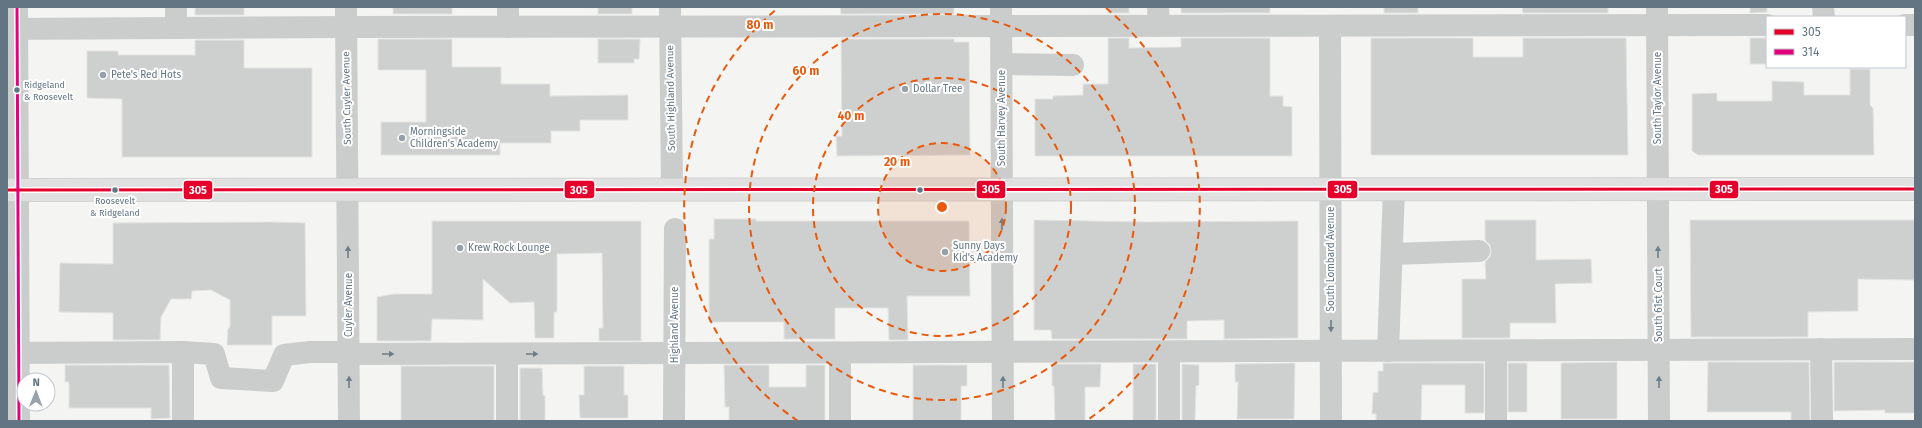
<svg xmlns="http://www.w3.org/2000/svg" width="1922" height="428" font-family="'Fira Sans',sans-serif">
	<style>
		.building { fill: #ced0d0; stroke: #e3e3e2 }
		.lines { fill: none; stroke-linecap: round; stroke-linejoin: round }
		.major-casing { stroke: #d1d2d1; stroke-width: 24 }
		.minor { stroke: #cbcdcd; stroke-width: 22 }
		.major { stroke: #e0e0e0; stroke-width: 22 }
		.bus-1-casing { stroke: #fff; stroke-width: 6 }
		.bus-2-casing { stroke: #fff; stroke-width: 6 }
		.bus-1 { stroke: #e4002b; stroke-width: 3 }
		.bus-2 { stroke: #e5007d; stroke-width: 3 }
		.oneway { fill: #6d7e8a }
		.ring { fill: none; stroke: #e8590c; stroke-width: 2; stroke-dasharray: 7 5 }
		.poi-dot { fill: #96a1aa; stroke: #fff; stroke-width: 1.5 }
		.bus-dot { fill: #637583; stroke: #fff; stroke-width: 1.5 }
		.labels { text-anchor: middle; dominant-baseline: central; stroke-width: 4; stroke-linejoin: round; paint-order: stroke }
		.bus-label { font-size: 9px; fill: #637583; stroke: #fff; text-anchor: start }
		.poi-label { font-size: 10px; fill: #637583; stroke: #fff; text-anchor: start }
		.street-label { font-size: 10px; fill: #637583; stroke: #fff }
		.centre { fill: #e8590c; stroke: #fff; stroke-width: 2 }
		.ring-label { font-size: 12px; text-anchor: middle; font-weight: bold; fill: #e8590c; stroke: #fff; stroke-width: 4; stroke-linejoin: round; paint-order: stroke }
		.line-badge { stroke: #fff; stroke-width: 1.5 }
		.badge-label { font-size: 11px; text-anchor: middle; font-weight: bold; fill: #fff }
	</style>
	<rect width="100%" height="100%" fill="#f4f4f2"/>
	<g class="building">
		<rect x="195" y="7" width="49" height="8"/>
		<rect x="393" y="7" width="59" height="7"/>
		<rect x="598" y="7" width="34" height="7"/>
		<polygon points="840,7 954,7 954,14 841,14"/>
		<rect x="1108" y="7" width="21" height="6"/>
		<rect x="1181" y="7" width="89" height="6"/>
		<rect x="1384" y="7" width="34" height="6"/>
		<polygon points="1522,7 1608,7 1608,13 1523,13"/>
		<polygon points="1750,7 1767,7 1767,12 1750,13"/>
		<polygon points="1108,38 1129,38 1129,48 1181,47 1181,38 1270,38 1270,96 1283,96 1283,106 1292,107 1292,156 1035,156 1035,99 1053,99 1053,96 1083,95 1083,84 1108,84"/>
		<polygon points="1371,38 1473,38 1473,57 1523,57 1523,38 1626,38 1628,155 1371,155"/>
		<rect x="1750" y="38" width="17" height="26"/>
		<polygon points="378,39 452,39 452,67 501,67 501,84 550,84 550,96 628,95 628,120 580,120 580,131 551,131 551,143 500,143 500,155 381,155 381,122 426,122 426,70 378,70"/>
		<polygon points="598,39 640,39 639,59 634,59 634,63 598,63"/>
		<polygon points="841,39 954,39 954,42 969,42 970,155 837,156 836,136 842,136"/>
		<polygon points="195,40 244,40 244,68 312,68 312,157 122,157 122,99 87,98 87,51 118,51 118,55 195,55"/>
		<polygon points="1850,69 1870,69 1870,105 1873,108 1874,155 1698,155 1692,151 1692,94 1717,93 1717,101 1772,101 1772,81 1804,82 1804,95 1850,95"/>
		<polygon points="714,219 756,219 756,221 969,221 970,296 907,296 908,340 889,340 888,308 835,308 835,339 784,339 784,322 709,322 709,239 714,239"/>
		<polygon points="1034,220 1147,222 1298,221 1298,338 1224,339 1224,320 1187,321 1187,339 1052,339 1051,330 1034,330"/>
		<polygon points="1485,220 1536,220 1536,260 1591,259 1592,283 1555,284 1556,323 1510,323 1510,338 1462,338 1462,279 1486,279 1485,262 1490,257 1491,251 1490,245 1485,240"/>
		<polygon points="1690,220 1915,220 1915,280 1858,279 1858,311 1808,312 1808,337 1691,337"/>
		<polygon points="432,221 641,221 641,341 599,341 599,328 603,328 602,253 557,254 557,312 554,312 554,338 535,338 534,302 510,303 483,279 483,320 432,319 431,341 377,341 377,297 394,294 432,294"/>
		<polygon points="272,222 305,223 306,316 272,316 272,345 227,345 228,329 230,327 230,300 211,290 192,291 191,299 171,299 161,317 160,340 113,340 113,313 59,312 60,263 113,264 113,223"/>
		<polygon points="1617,362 1617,419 1561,419 1561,363"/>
		<polygon points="1708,362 1809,362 1810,421 1791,421 1791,412 1707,412"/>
		<polygon points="1834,362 1915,362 1915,413 1885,413 1885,410 1834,411"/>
		<polygon points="1295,363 1294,419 1237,419 1238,382 1235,382 1235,364"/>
		<polygon points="1383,363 1484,363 1484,413 1465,413 1465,385 1422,385 1421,421 1376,421 1376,414 1372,414 1373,393 1378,392 1378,371 1383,371"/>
		<rect x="1508" y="363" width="19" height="49"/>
		<polygon points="1052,364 1101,364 1100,387 1085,387 1085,421 1055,421 1054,386 1052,386"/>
		<rect x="1133" y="364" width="23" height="57"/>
		<polygon points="1182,364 1199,365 1199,385 1196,386 1195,421 1182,421"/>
		<polygon points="65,365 169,365 170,418 151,419 151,408 69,408 69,382 65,382"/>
		<polygon points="724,365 769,365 769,387 806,387 806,365 825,365 825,421 729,421 729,407 725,407"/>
		<polygon points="913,365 967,365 967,386 961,386 961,421 913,421"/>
		<rect x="401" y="366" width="93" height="55"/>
		<polygon points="584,366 624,366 624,395 628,395 628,418 580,418 579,395 584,395"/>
		<polygon points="520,368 542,368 543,395 545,396 545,421 520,420"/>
	</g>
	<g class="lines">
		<g class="major-casing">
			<polyline id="major" points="7,190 1915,189"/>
		</g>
		<g class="minor">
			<polyline points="17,7 19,421"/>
			<polyline points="176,7 176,28"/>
			<polyline points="346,7 349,421"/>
			<polyline points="508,7 508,27"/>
			<polyline points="670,7 672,190"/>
			<polyline points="1001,7 1003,421"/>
			<polyline points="1158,7 1159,26"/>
			<polyline points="1657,7 1659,421"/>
			<polyline points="1823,7 1824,17"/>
			<polyline points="1905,25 1915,25"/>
			<polyline points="1330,26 1331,421"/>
			<polyline points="7,29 346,27 1767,25"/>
			<polyline points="1002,64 1073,65"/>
			<polyline points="1392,254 1479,251"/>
			<polyline points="1821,349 1822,421"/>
			<polyline points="1388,351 1394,189"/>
			<polyline points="1496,351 1496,421"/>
			<polyline points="1169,352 1169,421"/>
			<polyline points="7,353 183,352 214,354 221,378 273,381 284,355 310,352 349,352"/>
			<polyline points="840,353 840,421"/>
			<polyline points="349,354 1915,349"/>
			<polyline points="507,354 507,421"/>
			<polyline points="183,421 183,352"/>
			<polyline points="674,421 675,229"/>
		</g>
		<use href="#major" class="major"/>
		<g class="bus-1-casing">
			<polyline id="bus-1" points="7,190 1915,189"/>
		</g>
		<g class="bus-2-casing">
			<polyline id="bus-2" points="17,7 19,421"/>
		</g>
		<use href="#bus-1" class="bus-1"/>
		<use href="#bus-2" class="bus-2"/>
	</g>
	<defs><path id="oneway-solid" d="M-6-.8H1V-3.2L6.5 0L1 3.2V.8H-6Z"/></defs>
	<g class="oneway">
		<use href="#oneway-solid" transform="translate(1002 224) rotate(-90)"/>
		<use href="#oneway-solid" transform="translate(348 252) rotate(-90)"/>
		<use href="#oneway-solid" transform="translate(1658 252) rotate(-90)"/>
		<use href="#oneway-solid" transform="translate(1331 326) rotate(90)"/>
		<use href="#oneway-solid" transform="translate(388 354)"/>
		<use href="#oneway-solid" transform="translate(532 354)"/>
		<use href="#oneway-solid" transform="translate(349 382) rotate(-90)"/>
		<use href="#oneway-solid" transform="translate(1003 382) rotate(-90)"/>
		<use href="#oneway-solid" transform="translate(1659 382) rotate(-90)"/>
	</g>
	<circle cx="942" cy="207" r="64" fill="#e8590c" fill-opacity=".12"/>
	<g class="ring">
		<circle cx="942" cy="207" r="64"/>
		<circle cx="942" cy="207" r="129"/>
		<circle cx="942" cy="207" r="193"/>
		<path d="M798 421A258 258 0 0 1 778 8M1106 8A258 258 0 0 1 1086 421"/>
	</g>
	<g class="poi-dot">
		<circle cx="103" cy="75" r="4"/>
		<circle cx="905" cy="89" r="4"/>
		<circle cx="402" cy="138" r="4"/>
		<circle cx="460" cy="248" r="4"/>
		<circle cx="945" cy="252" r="4"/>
	</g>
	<g class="bus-dot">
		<circle cx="17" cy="90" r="3.5"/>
		<circle cx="115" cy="190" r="3.5"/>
		<circle cx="920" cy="190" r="3.5"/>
	</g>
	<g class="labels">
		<g class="bus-label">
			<text x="24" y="85">Ridgeland<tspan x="24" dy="12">&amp; Roosevelt</tspan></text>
			<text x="115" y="201" text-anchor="middle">Roosevelt<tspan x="115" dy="12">&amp; Ridgeland</tspan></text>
		</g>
		<g class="poi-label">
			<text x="111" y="75">Pete's Red Hots</text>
			<text x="913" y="89">Dollar Tree</text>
			<text x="410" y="132">Morningside<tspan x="410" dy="12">Children's Academy</tspan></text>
			<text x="953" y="246">Sunny Days<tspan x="953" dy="12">Kid's Academy</tspan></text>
			<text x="468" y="248">Krew Rock Lounge</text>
		</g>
		<g class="street-label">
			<text transform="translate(347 98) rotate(-91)">South Cuyler Avenue</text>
			<text transform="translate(671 98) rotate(-91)">South Highland Avenue</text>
			<text transform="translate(1658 98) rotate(-90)">South Taylor Avenue</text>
			<text transform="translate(1002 118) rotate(-90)">South Harvey Avenue</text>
			<text transform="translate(1331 259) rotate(-90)">South Lombard Avenue</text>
			<text transform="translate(349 305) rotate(-90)">Cuyler Avenue</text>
			<text transform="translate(1659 305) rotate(-90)">South 61st Court</text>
			<text transform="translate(675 325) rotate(-90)">Highland Avenue</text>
		</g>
	</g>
	<circle cx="942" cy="207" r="6" class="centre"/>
	<g class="ring-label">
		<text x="760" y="29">80 m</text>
		<text x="806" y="75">60 m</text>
		<text x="851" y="120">40 m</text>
		<text x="897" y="166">20 m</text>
	</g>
	<g class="line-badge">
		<rect x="1709" y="180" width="30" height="19" rx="4" fill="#e4002b"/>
		<rect x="1327" y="180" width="31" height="19" rx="4" fill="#e4002b"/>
		<rect x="976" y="180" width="30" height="19" rx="4" fill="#e4002b"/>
		<rect x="564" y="180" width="31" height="19" rx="4" fill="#e4002b"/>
		<rect x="183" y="180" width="30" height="20" rx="4" fill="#e4002b"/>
	</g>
	<g class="badge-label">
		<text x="1724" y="193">305</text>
		<text x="1343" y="193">305</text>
		<text x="991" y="193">305</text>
		<text x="579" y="194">305</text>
		<text x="198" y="194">305</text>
	</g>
	<rect width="1922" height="428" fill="none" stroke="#637583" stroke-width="16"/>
	<rect x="1766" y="16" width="140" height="52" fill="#ffffff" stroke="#c1c8cd"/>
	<rect x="1774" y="29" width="20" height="6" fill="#e4002b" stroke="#c1c8cd"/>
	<text x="1802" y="36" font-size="12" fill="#637583">305</text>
	<rect x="1774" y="49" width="20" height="6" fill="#e5007d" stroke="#c1c8cd"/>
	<text x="1802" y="56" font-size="12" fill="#637583">314</text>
	<g transform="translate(36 392) rotate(1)"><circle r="19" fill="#ffffff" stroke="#c1c8cd"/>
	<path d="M0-3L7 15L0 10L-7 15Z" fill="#96a1aa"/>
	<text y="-6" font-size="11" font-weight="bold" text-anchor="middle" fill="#637583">N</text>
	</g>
</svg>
